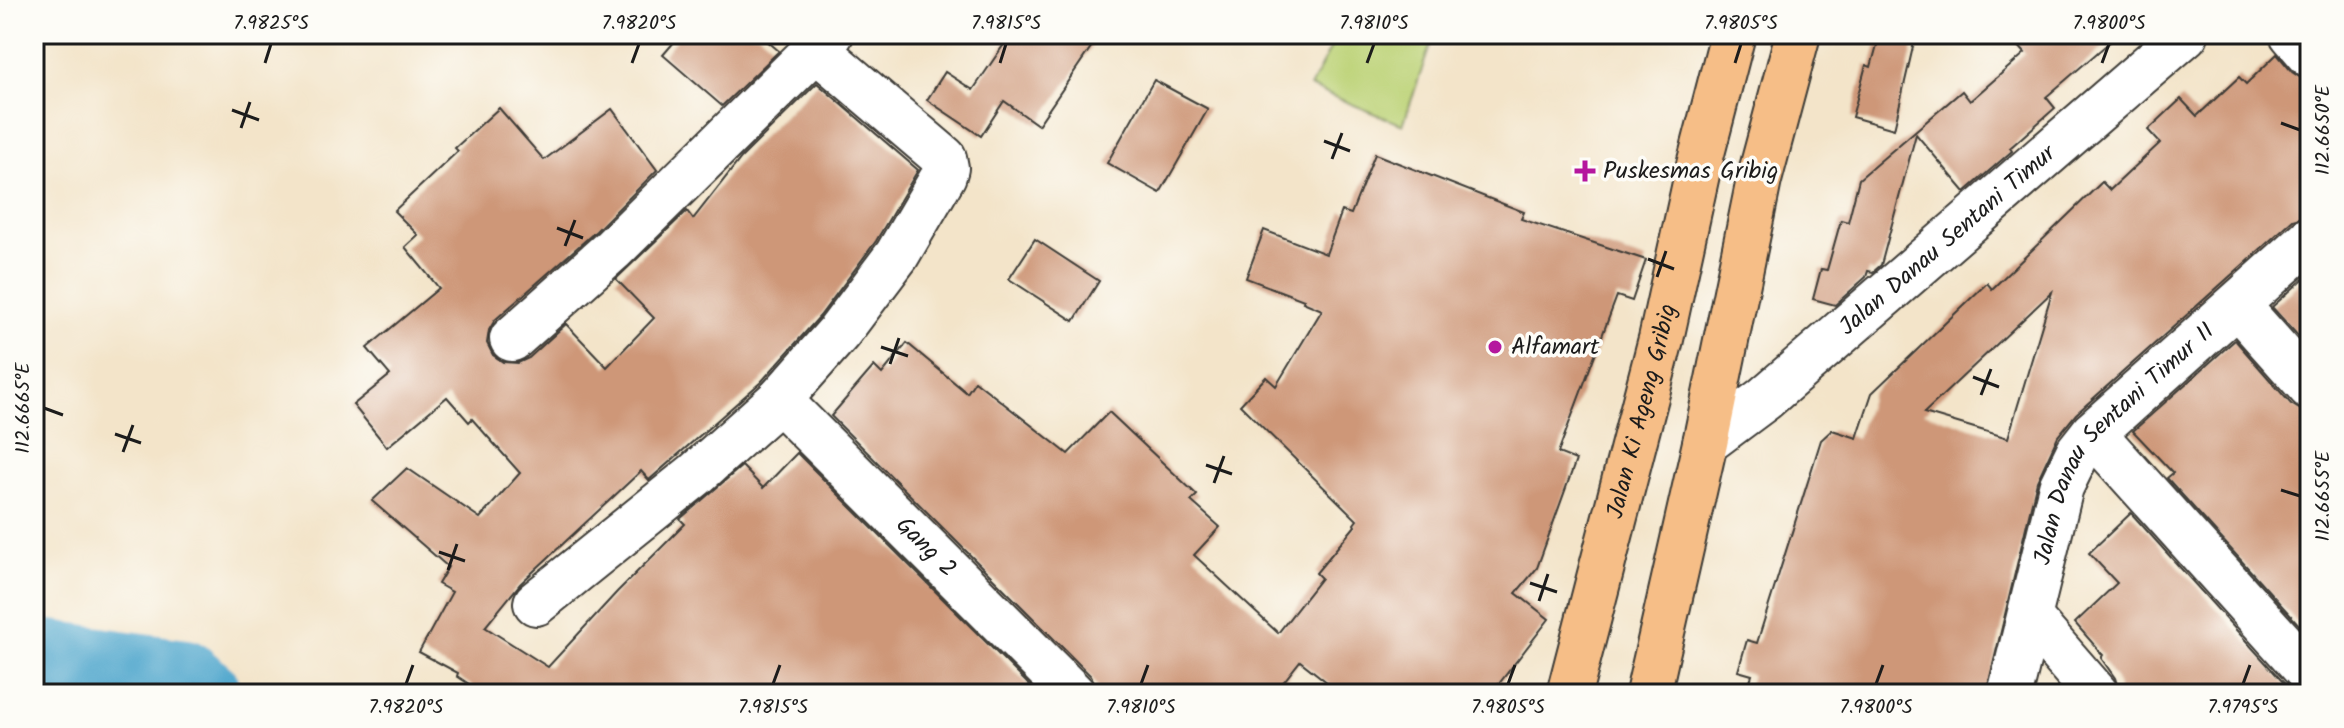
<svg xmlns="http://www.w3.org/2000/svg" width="2344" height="728" font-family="Kalam,sans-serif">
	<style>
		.green { fill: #bdd378; stroke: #6c784a; stroke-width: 2 }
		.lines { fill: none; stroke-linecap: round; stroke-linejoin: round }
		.river { stroke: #51a7cd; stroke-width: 74 }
		.building { fill: #ce9778; fill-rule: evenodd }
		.street-casing { stroke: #3c3a36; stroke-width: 48 }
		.primary-casing { stroke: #3c3a36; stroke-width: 48 }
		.street { stroke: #fff; stroke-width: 44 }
		.primary { stroke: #f6be87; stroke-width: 44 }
		.ticks { fill: none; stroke: #1c1c1c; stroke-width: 3 }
		.poi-dot { fill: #b5179e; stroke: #fdfcf7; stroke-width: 3 }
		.labels { text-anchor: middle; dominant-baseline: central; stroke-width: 7; stroke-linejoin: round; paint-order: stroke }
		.poi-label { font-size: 24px; fill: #1c1c1c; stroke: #fdfcf7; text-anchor: start }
		.street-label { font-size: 24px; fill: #1c1c1c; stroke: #fdfcf7 }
		.neatline { fill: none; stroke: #1c1c1c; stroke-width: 3 }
		.ticks-label { font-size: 20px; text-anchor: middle; fill: #1c1c1c }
	</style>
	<rect width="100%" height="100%" fill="#fdfcf7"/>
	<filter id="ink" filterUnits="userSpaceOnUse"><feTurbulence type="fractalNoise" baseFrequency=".0125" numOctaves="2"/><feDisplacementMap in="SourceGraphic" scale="16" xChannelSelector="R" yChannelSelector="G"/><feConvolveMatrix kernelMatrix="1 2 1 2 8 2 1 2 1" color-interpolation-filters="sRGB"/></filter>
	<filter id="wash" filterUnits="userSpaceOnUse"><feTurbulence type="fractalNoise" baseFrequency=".006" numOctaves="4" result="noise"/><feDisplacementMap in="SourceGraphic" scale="32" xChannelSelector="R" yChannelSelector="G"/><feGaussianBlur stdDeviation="1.8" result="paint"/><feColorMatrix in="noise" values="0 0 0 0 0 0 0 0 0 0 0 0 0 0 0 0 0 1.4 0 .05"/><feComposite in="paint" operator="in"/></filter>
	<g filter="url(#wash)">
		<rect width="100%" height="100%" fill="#f3e4c9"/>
		<polygon class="green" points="1338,34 1434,34 1403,125 1310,87"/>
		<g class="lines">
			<polyline class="river" points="34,655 184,676 205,694"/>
		</g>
		<g id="blocks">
			<g class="building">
				<polygon points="681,34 759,34 779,51 722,106 663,55"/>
				<polygon points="1011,34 1100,34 1038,125 1004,101 981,136 927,100 945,72 973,90"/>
				<polygon points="1880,34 1916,34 1894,129 1852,117 1866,65 1871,67"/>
				<polygon points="2008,34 2119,34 2046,97 2055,108 2010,148 2012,151 1965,192 1916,134 1881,265 1873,272 1868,271 1866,277 1835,305 1813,299 1821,269 1827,270 1841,220 1848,222 1859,179 1962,91 1970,101 2025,53"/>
				<path d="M 2277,54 L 2292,72 L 2301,78 L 2310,79 L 2310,215 L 2293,220 L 2076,414 L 2058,436 L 2037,481 L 1986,694 L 1746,694 L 1752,675 L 1738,671 L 1747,640 L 1757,643 L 1821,440 L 1832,430 L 1857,438 L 1872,393 L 1987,283 L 1992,289 L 2102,182 L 2110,190 L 2160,143 L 2148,130 L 2181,99 L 2197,116 L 2239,77 L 2246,84 ZM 2052,292 L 2008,438 L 1924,413 Z"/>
				<polygon points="1154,80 1208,109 1160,193 1107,163"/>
				<polygon points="817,83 918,170 876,241 820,316 761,382 649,480 641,471 520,584 485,627 548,667 617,592 685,524 680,519 742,466 763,488 797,453 1038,694 484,694 457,676 458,673 419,652 452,592 438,584 448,567 372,501 407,468 480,518 520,473 472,419 469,422 447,397 387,447 353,405 390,375 367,348 439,288 405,247 418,235 394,211 458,151 455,148 499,108 544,160 612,109 657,170 596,231 495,320 489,330 487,343 493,355 503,362 518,363 529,358 566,324 607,367 654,318 616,279 687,211 693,219 741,158"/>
				<polygon points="1375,154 1524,212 1521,219 1646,260 1632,301 1617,296 1558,453 1576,460 1537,568 1516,593 1549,619 1491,694 1342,694 1300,661 1274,694 1097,694 1097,687 1091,676 831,416 874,366 882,374 907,343 967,393 975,381 1068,454 1109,412 1197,495 1191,501 1220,527 1194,555 1278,633 1321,578 1316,573 1355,526 1354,524 1357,520 1240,405 1266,377 1276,386 1322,310 1303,302 1304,300 1246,278 1264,230 1326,254 1342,211 1351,214"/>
				<polygon points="1035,239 1099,281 1074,321 1009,279"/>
				<polygon points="2310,273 2310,349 2272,307"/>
				<polygon points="2235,340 2291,404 2301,410 2310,411 2310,637 2167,478 2173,473 2133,431"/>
				<polygon points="2131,513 2291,691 2296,694 2120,694 2115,678 2101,658 2103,655 2075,623 2117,583 2089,553"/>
			</g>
		</g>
	</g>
	<g filter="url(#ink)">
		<use href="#blocks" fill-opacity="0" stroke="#3c3a36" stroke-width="2"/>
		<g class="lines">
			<g class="street-casing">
				<g id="street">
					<polyline points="2292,34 2310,55"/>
					<polyline points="2237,305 2310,387"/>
					<polyline points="512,339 613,249 831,34"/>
					<path id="s1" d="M 779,400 L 1073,694"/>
					<polyline points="2093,433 2310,674"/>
					<path id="s2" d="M 1705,443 L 1764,399 L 2186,34"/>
					<polyline points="536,603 695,475 779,400 839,332 897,255 944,175 946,168 944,158 817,50"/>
					<polyline points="2030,618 2096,694"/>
					<path id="s3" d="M 2010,694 L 2061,487 L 2078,452 L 2093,433 L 2310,239"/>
				</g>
			</g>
			<g class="primary-casing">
				<g id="primary">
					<path id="s4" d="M 1569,694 L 1661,339 L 1699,165 L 1733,34"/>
					<polyline points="1648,694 1705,443 1759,180 1798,34"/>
				</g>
			</g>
			<use href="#street" class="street"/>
			<use href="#primary" class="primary"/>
		</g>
	</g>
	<path class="ticks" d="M 265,63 L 271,44M 632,63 L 639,44M 1000,63 L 1006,44M 1367,63 L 1374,44M 1735,63 L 1741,44M 2102,63 L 2109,44M 232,110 L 259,120M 2281,123 L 2300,130M 241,128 L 250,102M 1324,141 L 1350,151M 1332,159 L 1342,133M 557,228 L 583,238M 565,246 L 575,220M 1648,259 L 1674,269M 1657,277 L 1666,251M 881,347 L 908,356M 890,364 L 899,338M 1973,377 L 1999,387M 1981,395 L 1991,369M 44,408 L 63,415M 115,434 L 141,443M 123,452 L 133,425M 1206,465 L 1232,474M 1214,483 L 1224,456M 2281,490 L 2300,496M 439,552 L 465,561M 448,570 L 457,544M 1530,583 L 1557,592M 1539,601 L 1548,574M 406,684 L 413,665M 773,684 L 780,665M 1141,684 L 1148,665M 1508,684 L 1515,665M 1876,684 L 1883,665M 2243,684 L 2250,665"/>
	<g class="poi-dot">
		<path d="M1581 159h8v8h8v8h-8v8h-8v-8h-8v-8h8z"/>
		<circle cx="1495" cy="347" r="8"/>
	</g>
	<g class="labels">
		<g class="poi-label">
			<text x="1603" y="171">Puskesmas Gribig</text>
			<text x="1511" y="347">Alfamart</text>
		</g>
		<g class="street-label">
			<text stroke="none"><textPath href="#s2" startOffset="316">Jalan Danau Sentani Timur</textPath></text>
			<text stroke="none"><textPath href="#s4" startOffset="292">Jalan Ki Ageng Gribig</textPath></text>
			<text stroke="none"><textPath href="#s3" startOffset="284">Jalan Danau Sentani Timur II</textPath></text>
			<text stroke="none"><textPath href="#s1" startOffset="208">Gang 2</textPath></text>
		</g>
	</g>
	<rect width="2344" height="728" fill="none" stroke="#fdfcf7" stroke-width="88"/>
	<rect x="44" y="44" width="2256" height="640" class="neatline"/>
	<g class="ticks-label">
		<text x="271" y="29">7.9825°S</text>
		<text x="639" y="29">7.9820°S</text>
		<text x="1006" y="29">7.9815°S</text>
		<text x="1374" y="29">7.9810°S</text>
		<text x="1741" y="29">7.9805°S</text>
		<text x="2109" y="29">7.9800°S</text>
		<text transform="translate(2322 130) rotate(-90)" y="7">112.6650°E</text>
		<text transform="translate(22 408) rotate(-90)" y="7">112.6665°E</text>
		<text transform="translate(2322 496) rotate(-90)" y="7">112.6655°E</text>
		<text x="406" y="713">7.9820°S</text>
		<text x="773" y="713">7.9815°S</text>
		<text x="1141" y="713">7.9810°S</text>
		<text x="1508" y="713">7.9805°S</text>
		<text x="1876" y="713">7.9800°S</text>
		<text x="2243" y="713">7.9795°S</text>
	</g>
</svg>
